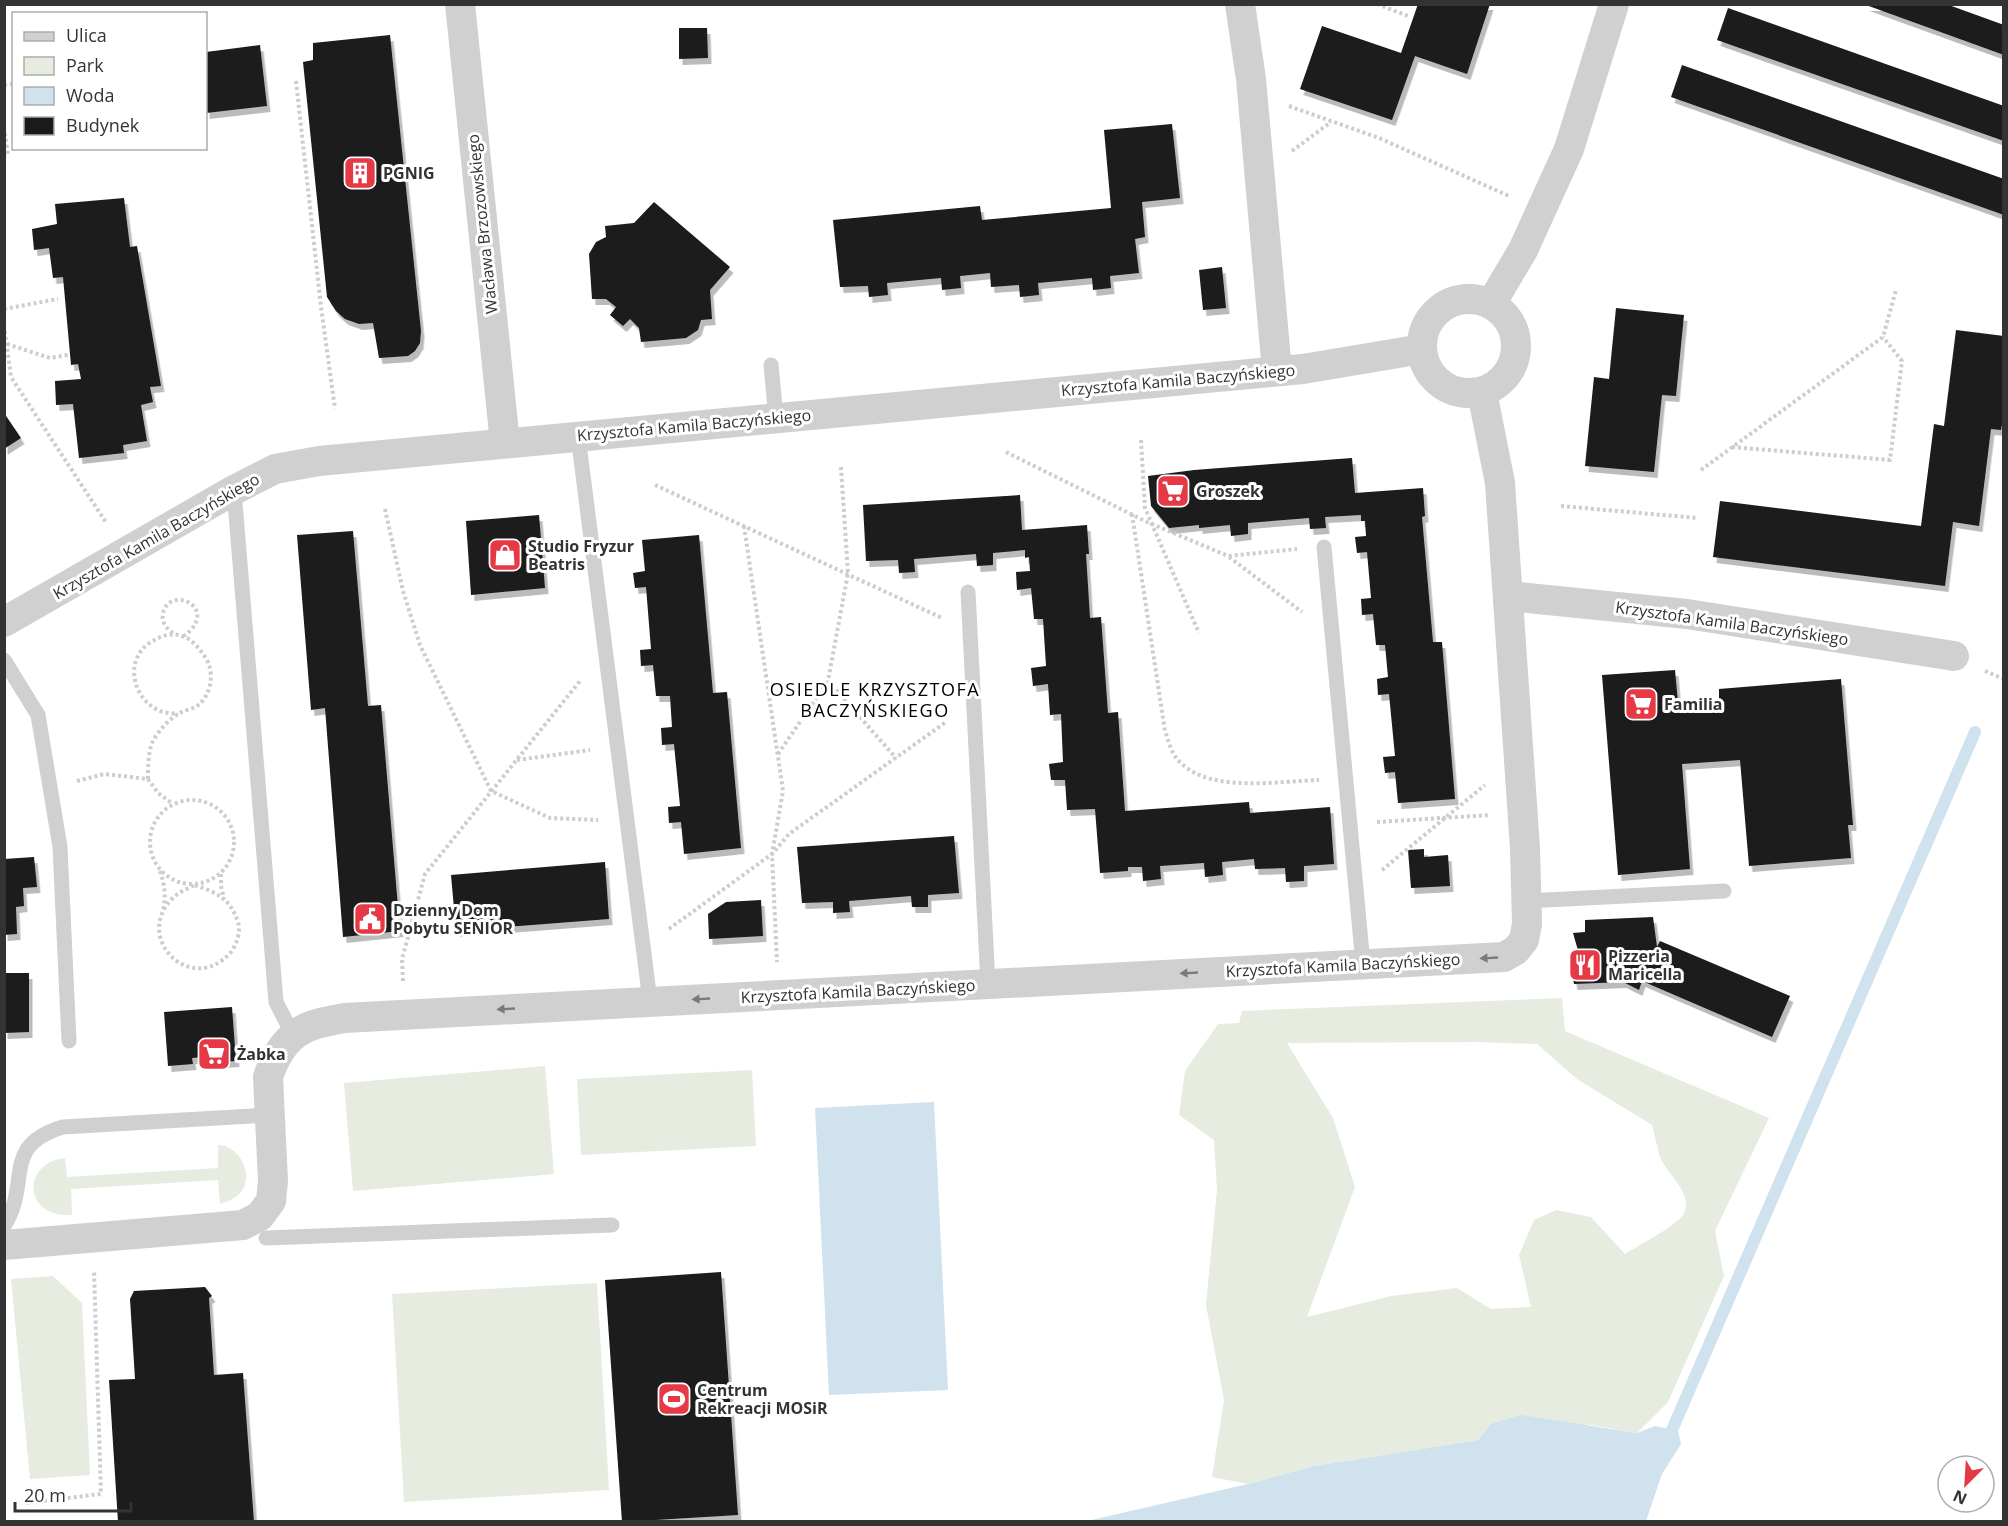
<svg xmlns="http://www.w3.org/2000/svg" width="2008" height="1526" font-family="'Open Sans',sans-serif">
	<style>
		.green { fill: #e6ecdf; fill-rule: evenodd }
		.water { fill: #cfe2ee }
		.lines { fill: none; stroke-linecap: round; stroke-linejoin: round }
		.stream { stroke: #cfe2ee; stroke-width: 12 }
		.building { fill: #1a1a1a; filter: url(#shadow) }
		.path { stroke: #cdcdcd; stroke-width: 4; stroke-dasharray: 3 3; stroke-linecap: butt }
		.lane { stroke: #d0d0d0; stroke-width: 15 }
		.street { stroke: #d0d0d0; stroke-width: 30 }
		.oneway { fill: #7a7a7a }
		.labels { text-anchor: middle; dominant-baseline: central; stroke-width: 6; stroke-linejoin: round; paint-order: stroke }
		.poi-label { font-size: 16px; font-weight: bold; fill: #333; stroke: #fff; text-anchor: start }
		.street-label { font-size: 16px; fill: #333; stroke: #fff }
		.neighbourhood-label { font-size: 18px; letter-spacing: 1.5px; fill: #000; stroke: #fff }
	</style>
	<defs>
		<filter id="shadow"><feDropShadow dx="3.5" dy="6" stdDeviation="0" flood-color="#0004"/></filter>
	</defs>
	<rect width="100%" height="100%" fill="#fff"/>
	<g class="green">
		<path d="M 1562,998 L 1565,1031 L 1769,1118 L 1715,1231 L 1724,1276 L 1668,1402 L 1637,1433 L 1591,1425 L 1491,1424 L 1478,1440 L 1314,1466 L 1248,1484 L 1212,1477 L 1224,1400 L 1206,1305 L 1217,1190 L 1214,1140 L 1179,1115 L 1185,1071 L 1218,1024 L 1239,1023 L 1242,1011 ZM 1477,1042 L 1537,1044 L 1577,1079 L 1652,1125 C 1655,1136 1657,1147 1660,1157 C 1666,1173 1696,1196 1683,1215 C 1673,1228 1639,1245 1625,1254 L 1591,1217 L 1556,1210 L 1534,1220 L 1519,1255 L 1531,1307 L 1491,1309 L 1457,1288 L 1391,1296 L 1307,1317 L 1355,1187 L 1333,1118 L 1287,1043 Z"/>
		<polygon points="545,1066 554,1174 353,1191 344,1083"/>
		<polygon points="752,1070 756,1146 581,1155 577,1079"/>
		<path d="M 218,1145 C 239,1145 255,1175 241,1192 C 235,1199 228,1201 220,1204 L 218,1180 L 71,1189 L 72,1215 C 23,1218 21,1163 65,1158 L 67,1177 L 218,1168 Z"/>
		<polygon points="53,1276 82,1303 90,1475 30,1479 11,1279"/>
		<polygon points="597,1283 609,1490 404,1502 392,1294"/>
	</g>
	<g class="water">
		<polygon points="934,1102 948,1390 829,1395 815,1108"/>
		<polygon points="1521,1415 1637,1433 1655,1426 1678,1431 1681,1444 1662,1474 1646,1521 1087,1521 1248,1484 1314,1466 1478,1440 1491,1424"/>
	</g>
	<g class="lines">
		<polyline class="stream" points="1664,1442 1672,1430 1975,732"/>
	</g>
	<g class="building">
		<polygon points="1418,4 1490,4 1467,74 1415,56 1392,120 1300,89 1322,26 1401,53"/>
		<polygon points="1946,4 2004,25 2004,55 1866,5"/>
		<polygon points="1728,8 2004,106 2004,141 1717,40"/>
		<polygon points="679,28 707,28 708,58 679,59"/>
		<polygon points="390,35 421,331 420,343 415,351 408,356 379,358 373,323 359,324 345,319 336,311 327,297 303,62 313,60 313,43"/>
		<polygon points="260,45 267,106 206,113 206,52"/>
		<polygon points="1682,65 2004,179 2004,215 1671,97"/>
		<polygon points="1172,124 1180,198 1142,202 1145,237 1135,239 1139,273 1110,276 1111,288 1093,290 1092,278 1038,283 1039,295 1020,297 1019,285 991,287 990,273 960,276 961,288 942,290 941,278 887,283 888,295 869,297 868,286 840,287 833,220 980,206 982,220 1111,208 1104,130"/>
		<polygon points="124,198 130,247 137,246 161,386 150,387 153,402 141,405 147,441 123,445 124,453 79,458 73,404 56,405 55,381 81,379 78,364 71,365 63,277 53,278 49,248 34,250 32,229 57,224 55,204"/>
		<polygon points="654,202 730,267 710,290 712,319 701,320 698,330 686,338 641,342 639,328 630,319 623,326 610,315 616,307 606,299 592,299 589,254 596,242 606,237 605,226 634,223"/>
		<polygon points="1222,267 1226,308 1203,310 1199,270"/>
		<polygon points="1616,308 1684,315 1676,396 1662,395 1654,472 1585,466 1594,377 1609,379"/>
		<polygon points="1956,330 2004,336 2004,413 2001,430 1991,429 1979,526 1953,522 1945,586 1713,557 1720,501 1921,526 1934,424 1944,426"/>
		<polygon points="4,413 21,438 4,449"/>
		<polygon points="1352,458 1355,493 1423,488 1425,516 1422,517 1433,642 1442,642 1455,799 1398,803 1395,772 1385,773 1383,757 1395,756 1389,694 1378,695 1377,679 1388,677 1385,645 1376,645 1373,614 1362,615 1361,599 1371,598 1367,552 1357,553 1355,537 1366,536 1365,521 1361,521 1361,515 1325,517 1326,528 1310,529 1309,518 1248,523 1248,534 1231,536 1230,525 1199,528 1199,525 1169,528 1151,506 1148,476 1194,470"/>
		<polygon points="1020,495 1022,530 1087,525 1089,554 1086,554 1090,618 1101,617 1108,713 1118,712 1125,811 1249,802 1250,813 1330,807 1334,864 1304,866 1304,881 1286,882 1285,868 1255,869 1254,859 1222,862 1223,875 1205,877 1204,863 1160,866 1161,879 1143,881 1142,867 1128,867 1128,871 1100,873 1095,809 1067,810 1065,780 1051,780 1049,764 1063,762 1061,714 1050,715 1048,684 1033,686 1031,668 1046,666 1043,619 1034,619 1031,588 1017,590 1016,572 1030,571 1029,557 1025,558 1025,550 993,553 993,565 977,566 976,554 914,559 915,572 899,573 898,560 866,561 863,505"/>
		<polygon points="539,515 545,588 471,595 466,521"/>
		<polygon points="353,531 368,706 381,705 400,931 343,937 325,708 311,710 297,535"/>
		<polygon points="699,535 713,693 727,692 741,848 684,854 681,822 669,823 668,807 680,806 674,744 662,745 661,728 672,727 670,696 656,696 653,665 641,666 640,650 651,649 646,587 635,588 633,573 645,571 642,540"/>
		<polygon points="1675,670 1678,703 1719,699 1719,689 1841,679 1853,825 1848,825 1851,858 1749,866 1740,760 1682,764 1690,869 1618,875 1602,675"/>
		<polygon points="954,836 959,893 928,895 928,907 912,907 911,896 849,901 850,912 833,913 833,902 802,903 797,847"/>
		<polygon points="1424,849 1424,857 1448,855 1450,886 1411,888 1408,850"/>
		<polygon points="34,857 37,887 23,888 24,906 16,907 17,934 4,935 4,859"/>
		<polygon points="605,862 609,919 456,931 451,875"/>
		<polygon points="761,900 763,936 709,939 708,914 726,902"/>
		<polygon points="1653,917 1657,947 1660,941 1790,996 1772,1037 1642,981 1639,990 1623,982 1574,984 1569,957 1579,954 1573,933 1585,932 1585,920"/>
		<polygon points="4,973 29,973 29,1032 4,1033"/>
		<polygon points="232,1007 236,1061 204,1063 204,1057 192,1058 193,1064 168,1066 164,1012"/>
		<polygon points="721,1272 738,1515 622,1522 605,1280"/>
		<polygon points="205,1287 212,1296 209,1298 214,1375 243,1373 254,1522 118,1522 109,1380 135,1379 130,1299 134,1291"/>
	</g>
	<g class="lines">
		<g class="path">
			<polyline points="1377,4 1408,16"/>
			<polyline points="296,81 321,307 335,409"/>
			<polyline points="4,85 14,84"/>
			<polyline points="1289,106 1379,138 1509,196"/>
			<polyline points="4,127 8,155 4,156"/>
			<polyline points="1292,151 1331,122"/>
			<polyline points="4,309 58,299"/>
			<polyline points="4,325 11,377 107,524"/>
			<polyline points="7,344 50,358 68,355"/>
			<polyline points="1141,440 1145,508 1199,633"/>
			<polyline points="1732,447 1890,460 1902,361 1883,337"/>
			<polyline points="1006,452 1145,521 1228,556 1297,549"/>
			<polyline points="841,467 848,573 828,681 896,758"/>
			<polyline points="1701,470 1883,337 1896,290"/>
			<polyline points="655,485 942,618"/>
			<polyline points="1561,506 1697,518"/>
			<polyline points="385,509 403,591 420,645 491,791 550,818 598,820"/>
			<path d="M 1132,514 L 1165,731 C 1169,743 1172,756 1182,764 C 1213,793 1280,781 1319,780"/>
			<polyline points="744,526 783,791 772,854 777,962"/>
			<polyline points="1229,557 1302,612"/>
			<path d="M 173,633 C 166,628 161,622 163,613 C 170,584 221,608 184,636"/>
			<polyline points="1985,671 2004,679"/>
			<polyline points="778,754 828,681"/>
			<polyline points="517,760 590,750"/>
			<path d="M 148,779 C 148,767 148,754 152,743 C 157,732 170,718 180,713 C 185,710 192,709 197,706 C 212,695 215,671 205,657 C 199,648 192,639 182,636 C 171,632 161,636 151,642 C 125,658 131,695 156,709 C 162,713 171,713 178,714"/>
			<polyline points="77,781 104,774 148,779 158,793 173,804"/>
			<circle cx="192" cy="842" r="42"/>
			<polyline points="1377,822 1490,815"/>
			<polyline points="1382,870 1485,785"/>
			<path d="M 160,871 C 165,886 166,896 163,911"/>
			<polyline points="221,874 221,886 224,899"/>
			<path d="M 195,885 C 217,893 230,898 238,922 C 241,931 237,944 231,952 C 191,998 130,936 175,896 C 181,891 189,888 195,885 Z"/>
			<polyline points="669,929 772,854 789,834 946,722"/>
			<polyline points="403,981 402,959 425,874 580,681"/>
			<polyline points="26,1503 101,1494 94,1271"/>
		</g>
		<g class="lane">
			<polyline points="771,365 776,418"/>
			<polyline points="578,436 650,1001"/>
			<polyline points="234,490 276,1002 294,1037"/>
			<polyline points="1324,547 1363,964"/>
			<polyline points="968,592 988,984"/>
			<polyline points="4,660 38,715 60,847 69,1041"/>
			<polyline points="1526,901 1724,891"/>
			<path d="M 4,1226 C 32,1182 0,1146 63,1127 L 270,1115"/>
			<polyline points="266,1238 612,1225"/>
		</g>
		<g class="street">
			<polyline points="460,4 505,443"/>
			<polyline points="1240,4 1251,79 1277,371"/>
			<circle cx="1469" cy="346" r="47"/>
			<polyline points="1491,304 1523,250 1569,149 1614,4"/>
			<polyline points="1508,596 1687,614 1954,656"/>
			<polyline points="4,622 234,490 275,469 319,461 1303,369 1422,349"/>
			<path d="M 4,1245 L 243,1225 L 260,1216 L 271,1201 L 273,1181 L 268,1077 C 274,1059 285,1039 302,1030 C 313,1023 331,1021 344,1018 L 1504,957 L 1516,950 L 1524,940 L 1527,924 L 1525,848 L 1500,483 L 1482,392"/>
		</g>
	</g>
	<defs><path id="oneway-solid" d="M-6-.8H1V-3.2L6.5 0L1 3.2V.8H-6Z" transform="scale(1.5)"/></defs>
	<g class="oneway">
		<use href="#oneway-solid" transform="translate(1489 958) rotate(177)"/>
		<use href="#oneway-solid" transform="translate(1189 973) rotate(177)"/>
		<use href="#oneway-solid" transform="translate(701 999) rotate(177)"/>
		<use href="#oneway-solid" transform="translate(506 1009) rotate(177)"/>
	</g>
	<defs>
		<g id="building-square" transform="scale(1.725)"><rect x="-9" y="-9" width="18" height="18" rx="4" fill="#e63946" stroke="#fff"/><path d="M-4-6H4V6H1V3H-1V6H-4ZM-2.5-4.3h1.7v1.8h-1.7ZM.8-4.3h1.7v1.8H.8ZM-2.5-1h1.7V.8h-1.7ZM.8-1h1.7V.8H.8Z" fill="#fff"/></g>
		<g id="supermarket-square" transform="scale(1.725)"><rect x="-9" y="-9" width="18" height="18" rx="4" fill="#e63946" stroke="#fff"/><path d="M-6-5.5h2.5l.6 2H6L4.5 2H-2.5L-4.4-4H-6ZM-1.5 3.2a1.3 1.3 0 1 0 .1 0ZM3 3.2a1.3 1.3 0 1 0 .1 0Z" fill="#fff"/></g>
		<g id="shop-square" transform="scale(1.725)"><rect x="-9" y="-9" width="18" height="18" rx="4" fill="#e63946" stroke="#fff"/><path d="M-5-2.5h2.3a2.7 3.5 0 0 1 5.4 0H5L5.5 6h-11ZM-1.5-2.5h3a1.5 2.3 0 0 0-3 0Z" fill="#fff"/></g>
		<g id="civic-square" transform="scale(1.725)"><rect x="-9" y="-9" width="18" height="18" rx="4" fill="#e63946" stroke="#fff"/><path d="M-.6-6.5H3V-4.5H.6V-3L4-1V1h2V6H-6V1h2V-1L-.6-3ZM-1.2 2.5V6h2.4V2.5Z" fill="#fff"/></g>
		<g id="restaurant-square" transform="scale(1.725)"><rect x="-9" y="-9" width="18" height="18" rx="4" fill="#e63946" stroke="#fff"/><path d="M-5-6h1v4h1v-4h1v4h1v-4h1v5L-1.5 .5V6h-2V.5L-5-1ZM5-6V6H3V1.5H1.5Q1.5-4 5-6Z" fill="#fff"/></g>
		<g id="stadium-square" transform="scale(1.725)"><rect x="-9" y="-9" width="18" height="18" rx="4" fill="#e63946" stroke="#fff"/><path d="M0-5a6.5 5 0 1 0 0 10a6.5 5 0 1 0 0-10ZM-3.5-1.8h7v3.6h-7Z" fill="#fff"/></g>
	</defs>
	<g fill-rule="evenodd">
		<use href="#building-square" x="360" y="173"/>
		<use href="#supermarket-square" x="1173" y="491"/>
		<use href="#shop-square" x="505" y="555"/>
		<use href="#supermarket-square" x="1641" y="704"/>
		<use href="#civic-square" x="370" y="919"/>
		<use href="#restaurant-square" x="1585" y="965"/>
		<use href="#supermarket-square" x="214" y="1054"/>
		<use href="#stadium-square" x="674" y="1399"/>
	</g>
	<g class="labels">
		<g class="poi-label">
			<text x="383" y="173">PGNIG</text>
			<text x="1196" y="491">Groszek</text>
			<text x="528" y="546">Studio Fryzur<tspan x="528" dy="18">Beatris</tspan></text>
			<text x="1664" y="704">Familia</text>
			<text x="393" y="910">Dzienny Dom<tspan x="393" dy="18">Pobytu SENIOR</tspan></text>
			<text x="1608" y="956">Pizzeria<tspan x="1608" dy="18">Maricella</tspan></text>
			<text x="237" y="1054">Żabka</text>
			<text x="697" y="1390">Centrum<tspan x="697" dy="18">Rekreacji MOSiR</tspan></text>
		</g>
		<g class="street-label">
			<text transform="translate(482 224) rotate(-96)">Wacława Brzozowskiego</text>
			<text transform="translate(1178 380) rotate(-5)">Krzysztofa Kamila Baczyńskiego</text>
			<text transform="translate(694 425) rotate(-5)">Krzysztofa Kamila Baczyńskiego</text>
			<text transform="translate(156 536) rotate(-30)">Krzysztofa Kamila Baczyńskiego</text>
			<text transform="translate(1732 623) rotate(8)">Krzysztofa Kamila Baczyńskiego</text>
			<text transform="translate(1343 965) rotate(-3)">Krzysztofa Kamila Baczyńskiego</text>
			<text transform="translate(858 991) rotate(-3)">Krzysztofa Kamila Baczyńskiego</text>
		</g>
		<g class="neighbourhood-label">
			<text x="875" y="689">OSIEDLE KRZYSZTOFA<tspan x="875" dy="21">BACZYŃSKIEGO</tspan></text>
		</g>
	</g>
	<rect width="2008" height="1526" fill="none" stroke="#333333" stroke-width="12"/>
	<rect x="12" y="12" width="195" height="138" fill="#ffffff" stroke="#adadad" stroke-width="1.5"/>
	<rect x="24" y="32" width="30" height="9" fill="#d0d0d0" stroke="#adadad" stroke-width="1.5"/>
	<text x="66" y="42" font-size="18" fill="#333333">Ulica</text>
	<rect x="24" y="57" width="30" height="18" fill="#e6ecdf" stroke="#adadad" stroke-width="1.5"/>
	<text x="66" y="72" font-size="18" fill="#333333">Park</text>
	<rect x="24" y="87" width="30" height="18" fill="#cfe2ee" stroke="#adadad" stroke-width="1.5"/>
	<text x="66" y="102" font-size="18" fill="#333333">Woda</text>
	<rect x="24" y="117" width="30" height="18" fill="#1a1a1a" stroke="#adadad" stroke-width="1.5"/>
	<text x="66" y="132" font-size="18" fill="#333333">Budynek</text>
	<g transform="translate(1966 1484) rotate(204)"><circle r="28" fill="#ffffff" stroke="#adadad" stroke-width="1.5"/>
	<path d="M0-4.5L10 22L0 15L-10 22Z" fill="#e63946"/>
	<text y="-9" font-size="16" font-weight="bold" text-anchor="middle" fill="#333333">N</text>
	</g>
	<path d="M15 1502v9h116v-9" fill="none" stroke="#333333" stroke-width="3"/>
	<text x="24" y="1502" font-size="18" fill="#333333" stroke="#ffffff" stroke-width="4.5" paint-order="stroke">20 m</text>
</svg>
